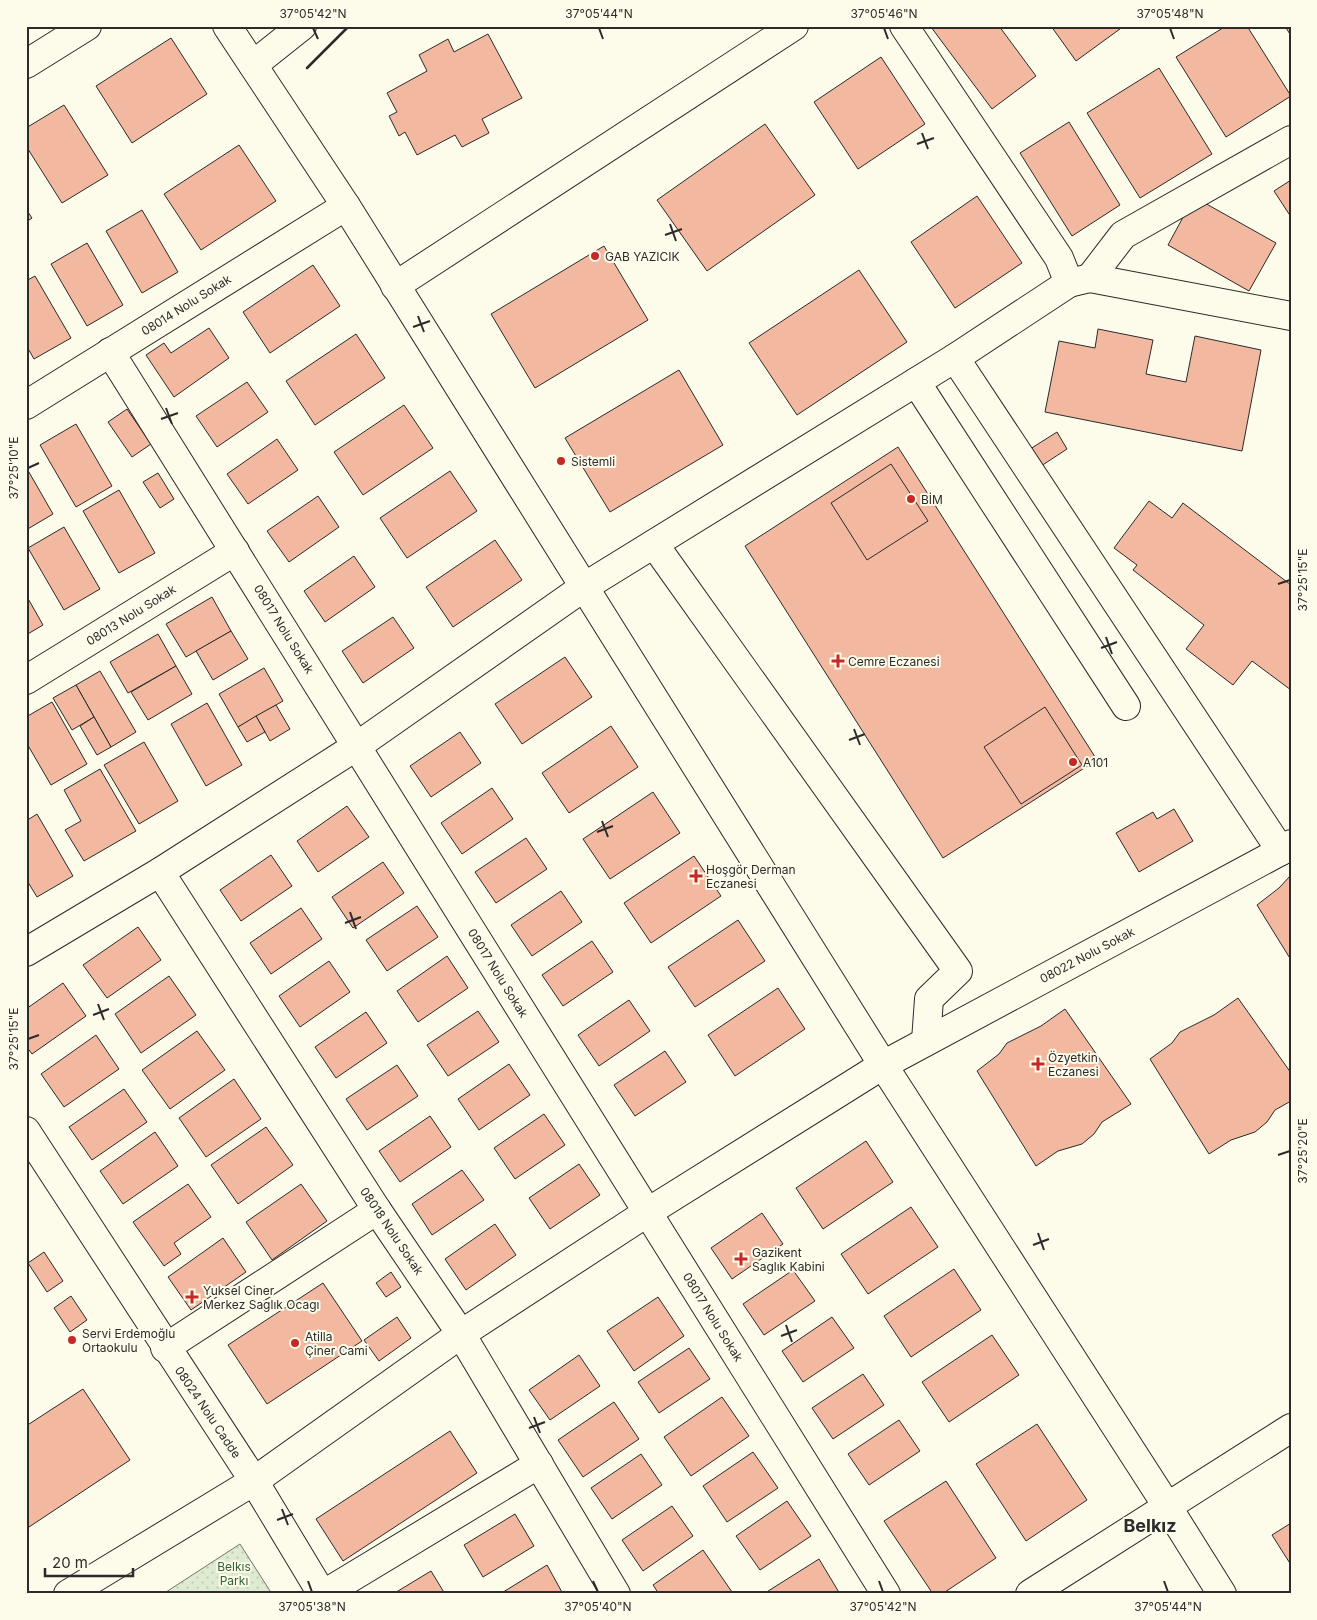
<svg xmlns="http://www.w3.org/2000/svg" width="1317" height="1620" font-family="Inter,sans-serif">
	<style>
		.grass { fill: url(#grass-dots); stroke: #74746e }
		.building { fill: #f2b8a0; stroke: #2b2b2b }
		.lines { fill: none; stroke-linecap: round; stroke-linejoin: round }
		.minor-casing { stroke: #2b2b2b; stroke-width: 30 }
		.minor { stroke: #fdfbea; stroke-width: 28 }
		.wall { stroke: #2b2b2b; stroke-width: 2.5 }
		.ticks { fill: none; stroke: #2b2b2b; stroke-width: 2 }
		.poi-dot { fill: #c62828; stroke: #fdfbea; stroke-width: 2 }
		.labels { text-anchor: middle; dominant-baseline: central; stroke-width: 4; stroke-linejoin: round; paint-order: stroke }
		.poi-label { font-size: 12px; fill: #2b2b2b; stroke: #fdfbea; text-anchor: start }
		.street-label { font-size: 12px; fill: #2b2b2b; stroke: #fdfbea }
		.park-label { font-size: 12px; fill: #34623c; stroke: #fdfbea }
		.district-label { font-size: 18px; font-weight: bold; fill: #2b2b2b; stroke: #fdfbea }
		.neatline { fill: none; stroke: #2b2b2b; stroke-width: 2 }
		.ticks-label { font-size: 12px; text-anchor: middle; fill: #2b2b2b }
	</style>
	<defs>
		<pattern id="grass-dots" width="8" height="8" patternUnits="userSpaceOnUse" patternTransform="scale(1.25)"><rect width="8" height="8" fill="#deebd1"/><path d="M2 2h.1M6 6h.1" fill="none" stroke="#bfcab4" stroke-width="1.8" stroke-linecap="round"/></pattern>
	</defs>
	<rect width="100%" height="100%" fill="#fdfbea"/>
	<polygon class="grass" points="240,1544 272,1594 163,1594"/>
	<g class="building">
		<polygon points="999,26 1036,76 992,109 931,27"/>
		<polygon points="1051,26 1124,26 1076,61"/>
		<polygon points="1226,26 1247,26 1291,96 1226,137 1176,57"/>
		<polygon points="1285,26 1291,26 1291,36"/>
		<polygon points="488,34 522,98 482,119 489,133 462,147 455,135 417,155 405,132 399,136 389,116 397,112 387,93 427,71 419,55 448,39 454,52"/>
		<polygon points="171,38 207,94 132,143 96,86"/>
		<polygon points="881,57 925,124 858,169 814,102"/>
		<polygon points="1159,68 1212,154 1140,198 1087,113"/>
		<polygon points="64,105 108,175 62,203 26,146 26,128"/>
		<polygon points="1069,122 1120,205 1072,236 1020,153"/>
		<polygon points="765,124 815,195 707,271 657,200"/>
		<polygon points="239,145 276,201 201,250 164,194"/>
		<polygon points="1291,180 1291,217 1274,191"/>
		<polygon points="977,196 1022,263 955,308 911,242"/>
		<polygon points="1194,197 1276,243 1249,291 1168,245"/>
		<polygon points="26,209 32,218 26,222"/>
		<polygon points="142,210 178,272 142,293 106,231"/>
		<polygon points="87,243 123,305 87,326 51,264"/>
		<polygon points="604,246 648,320 535,388 491,314"/>
		<polygon points="313,265 340,306 270,353 243,312"/>
		<polygon points="859,270 907,342 797,415 749,343"/>
		<polygon points="35,276 71,338 34,359 26,345 26,281"/>
		<polygon points="209,328 229,358 174,397 146,355 164,343 171,353"/>
		<polygon points="1098,329 1153,340 1146,374 1186,382 1195,336 1261,350 1242,451 1045,412 1059,341 1095,348"/>
		<polygon points="356,334 385,378 315,425 286,381"/>
		<polygon points="679,370 723,445 610,512 565,438"/>
		<polygon points="247,382 268,412 217,447 196,416"/>
		<polygon points="404,405 433,448 363,495 334,452"/>
		<polygon points="127,409 151,444 132,457 108,422"/>
		<polygon points="76,424 112,486 76,507 40,445"/>
		<polygon points="1057,432 1067,449 1038,468 1027,451"/>
		<polygon points="277,439 298,470 248,504 227,474"/>
		<polygon points="898,447 1097,760 943,858 745,546"/>
		<polygon points="891,464 928,521 867,560 831,503"/>
		<polygon points="26,467 53,514 26,530"/>
		<polygon points="450,471 477,511 407,558 380,518"/>
		<polygon points="158,473 174,499 160,508 143,482"/>
		<polygon points="119,490 155,553 119,573 83,511"/>
		<polygon points="318,496 339,527 289,562 267,531"/>
		<polygon points="1149,501 1172,518 1183,503 1291,585 1291,690 1252,661 1233,685 1186,649 1204,625 1133,570 1137,565 1114,548"/>
		<polygon points="64,527 100,589 64,610 28,548"/>
		<polygon points="495,540 522,580 453,627 426,587"/>
		<polygon points="354,556 375,587 325,622 304,591"/>
		<polygon points="26,595 43,625 26,635"/>
		<polygon points="212,597 231,631 186,657 166,624"/>
		<polygon points="393,617 414,648 363,683 342,651"/>
		<polygon points="231,631 248,659 213,680 196,651"/>
		<polygon points="158,634 176,666 128,693 110,662"/>
		<polygon points="565,657 592,697 522,744 495,704"/>
		<polygon points="176,666 192,694 148,720 131,692"/>
		<polygon points="264,668 283,701 238,727 219,694"/>
		<polygon points="100,671 136,732 111,747 76,685"/>
		<polygon points="76,685 94,717 72,730 53,698"/>
		<polygon points="52,702 87,764 51,785 26,742 26,717"/>
		<polygon points="207,703 242,765 206,786 171,724"/>
		<polygon points="276,705 290,729 270,741 256,716"/>
		<polygon points="1045,707 1082,765 1021,804 984,747"/>
		<polygon points="256,716 265,732 247,742 238,727"/>
		<polygon points="94,717 111,747 97,755 80,726"/>
		<polygon points="611,726 638,767 569,813 542,773"/>
		<polygon points="460,732 481,763 431,797 410,766"/>
		<polygon points="144,742 178,801 139,824 104,765"/>
		<polygon points="100,769 136,831 84,861 65,830 81,821 64,790"/>
		<polygon points="492,788 513,819 462,854 441,823"/>
		<polygon points="653,792 680,833 610,879 583,839"/>
		<polygon points="347,806 369,837 318,872 297,841"/>
		<polygon points="1174,809 1193,841 1139,872 1116,833 1153,812 1157,819"/>
		<polygon points="37,814 73,876 37,897 26,879 26,821"/>
		<polygon points="526,838 547,869 496,903 475,872"/>
		<polygon points="271,855 292,886 241,921 220,890"/>
		<polygon points="694,856 721,896 651,943 624,903"/>
		<polygon points="383,862 404,893 353,928 332,897"/>
		<polygon points="1291,875 1291,960 1257,905 1279,888"/>
		<polygon points="561,891 582,922 532,956 511,925"/>
		<polygon points="417,906 438,937 387,971 366,940"/>
		<polygon points="301,908 322,939 271,974 250,943"/>
		<polygon points="738,920 765,961 695,1007 668,967"/>
		<polygon points="138,927 161,960 107,998 83,965"/>
		<polygon points="592,941 613,972 563,1006 542,975"/>
		<polygon points="447,956 468,988 418,1022 397,991"/>
		<polygon points="329,961 350,992 300,1027 279,996"/>
		<polygon points="169,976 196,1015 141,1053 115,1014"/>
		<polygon points="63,983 86,1016 32,1054 26,1046 26,1009"/>
		<polygon points="778,988 805,1029 735,1076 708,1035"/>
		<polygon points="1238,998 1291,1073 1291,1101 1275,1110 1267,1122 1255,1132 1231,1140 1209,1154 1150,1059 1172,1043 1180,1032 1214,1015"/>
		<polygon points="629,1000 650,1031 599,1066 578,1035"/>
		<polygon points="1065,1009 1131,1104 1102,1122 1094,1134 1082,1144 1058,1151 1036,1166 977,1071 999,1054 1007,1043 1041,1026"/>
		<polygon points="478,1011 499,1042 448,1076 427,1045"/>
		<polygon points="366,1012 387,1043 336,1078 315,1047"/>
		<polygon points="197,1031 225,1070 170,1109 142,1070"/>
		<polygon points="96,1035 119,1069 64,1107 41,1074"/>
		<polygon points="665,1051 686,1082 635,1116 614,1085"/>
		<polygon points="509,1064 530,1095 479,1130 458,1099"/>
		<polygon points="397,1065 418,1096 367,1130 346,1099"/>
		<polygon points="234,1079 261,1119 206,1157 179,1118"/>
		<polygon points="124,1089 147,1122 92,1160 69,1127"/>
		<polygon points="544,1114 565,1145 515,1179 494,1148"/>
		<polygon points="430,1116 451,1147 400,1182 379,1151"/>
		<polygon points="266,1127 293,1165 238,1204 211,1165"/>
		<polygon points="155,1132 178,1166 123,1204 100,1171"/>
		<polygon points="866,1141 893,1182 823,1229 796,1188"/>
		<polygon points="579,1164 600,1195 550,1229 529,1198"/>
		<polygon points="462,1170 484,1200 432,1235 412,1204"/>
		<polygon points="188,1184 211,1217 174,1243 181,1254 164,1266 133,1222"/>
		<polygon points="301,1184 327,1221 272,1260 246,1222"/>
		<polygon points="911,1207 938,1247 868,1294 841,1254"/>
		<polygon points="762,1213 783,1244 732,1279 711,1248"/>
		<polygon points="495,1224 516,1255 466,1290 445,1259"/>
		<polygon points="223,1238 246,1272 191,1310 168,1277"/>
		<polygon points="44,1252 63,1281 47,1292 28,1263"/>
		<polygon points="954,1269 981,1310 911,1357 884,1316"/>
		<polygon points="793,1270 815,1301 764,1335 743,1304"/>
		<polygon points="391,1272 401,1287 386,1297 376,1283"/>
		<polygon points="323,1283 362,1341 267,1404 228,1345"/>
		<polygon points="71,1296 87,1320 70,1332 54,1308"/>
		<polygon points="658,1297 684,1336 634,1371 607,1331"/>
		<polygon points="397,1317 411,1338 379,1361 364,1340"/>
		<polygon points="832,1317 854,1348 803,1382 782,1351"/>
		<polygon points="992,1335 1019,1375 949,1422 922,1382"/>
		<polygon points="689,1348 710,1379 659,1413 638,1382"/>
		<polygon points="579,1355 600,1386 550,1420 529,1390"/>
		<polygon points="863,1374 884,1405 833,1439 812,1408"/>
		<polygon points="83,1389 130,1460 26,1529 26,1426"/>
		<polygon points="722,1397 749,1436 691,1476 664,1437"/>
		<polygon points="614,1402 639,1439 583,1477 558,1440"/>
		<polygon points="899,1420 920,1451 869,1485 848,1454"/>
		<polygon points="1037,1424 1087,1500 1026,1541 976,1464"/>
		<polygon points="450,1431 477,1473 343,1561 316,1519"/>
		<polygon points="753,1452 778,1488 727,1522 703,1486"/>
		<polygon points="641,1454 662,1485 612,1519 591,1488"/>
		<polygon points="946,1481 996,1558 942,1594 933,1594 884,1521"/>
		<polygon points="787,1501 811,1536 760,1570 736,1536"/>
		<polygon points="672,1506 693,1536 643,1571 622,1540"/>
		<polygon points="515,1514 534,1546 483,1577 464,1545"/>
		<polygon points="1291,1523 1291,1565 1272,1535"/>
		<polygon points="703,1550 732,1592 729,1594 659,1594 653,1585"/>
		<polygon points="819,1559 840,1594 766,1594 765,1593"/>
		<polygon points="547,1565 563,1594 500,1594"/>
		<polygon points="431,1571 445,1594 393,1594"/>
	</g>
	<g class="lines">
		<g class="minor-casing">
			<g id="minor">
				<polyline points="227,26 346,206 883,1065 1167,1506 1222,1594"/>
				<polyline points="904,26 1059,258 1069,283"/>
				<polyline points="26,64 87,26"/>
				<polyline points="253,65 302,26"/>
				<polyline points="1090,278 1123,235 1291,140"/>
				<polyline points="395,286 794,26"/>
				<polyline points="110,352 886,1594"/>
				<polyline points="955,358 1281,851"/>
				<polyline points="916,382 1126,706"/>
				<polyline points="26,405 346,206"/>
				<polyline points="654,544 958,971 929,999 926,1041"/>
				<polyline points="26,680 235,551"/>
				<polyline points="160,872 377,1210 461,1334 616,1594"/>
				<polyline points="26,952 160,872 357,746 584,587 955,358 1069,283 1090,278 1291,316"/>
				<polyline points="26,1131 254,1481 322,1594"/>
				<polyline points="165,1348 377,1210"/>
				<polyline points="68,1594 254,1481 461,1334 648,1212 883,1065 1281,851 1291,844"/>
				<polyline points="324,1594 539,1464"/>
				<polyline points="1030,1594 1291,1428"/>
			</g>
		</g>
		<use href="#minor" class="minor"/>
		<polyline class="wall" points="307,68 349,26"/>
	</g>
	<path class="ticks" d="M 313,28 L 318,39M 599,28 L 603,39M 884,28 L 888,39M 1170,28 L 1174,39M 922,133 L 928,149M 917,144 L 934,138M 670,224 L 676,241M 665,235 L 682,229M 418,316 L 424,332M 413,327 L 430,321M 166,408 L 172,424M 161,419 L 178,413M 28,468 L 39,463M 1278,584 L 1290,580M 1106,637 L 1112,654M 1101,648 L 1117,642M 854,729 L 860,745M 849,740 L 865,734M 602,821 L 608,837M 597,832 L 613,826M 350,912 L 356,929M 345,923 L 361,917M 98,1004 L 104,1020M 93,1015 L 109,1009M 28,1039 L 39,1035M 1278,1155 L 1290,1151M 1038,1233 L 1044,1250M 1033,1245 L 1049,1239M 786,1325 L 792,1342M 781,1336 L 797,1330M 534,1417 L 540,1433M 529,1428 L 545,1422M 282,1509 L 288,1525M 277,1520 L 293,1514M 308,1581 L 312,1592M 593,1581 L 598,1592M 879,1581 L 883,1592M 1164,1581 L 1168,1592"/>
	<g class="poi-dot">
		<circle cx="595" cy="256" r="5"/>
		<circle cx="561" cy="461" r="5"/>
		<circle cx="911" cy="499" r="5"/>
		<path d="M835.5 653.5h5v5h5v5h-5v5h-5v-5h-5v-5h5z"/>
		<circle cx="1073" cy="762" r="5"/>
		<path d="M693.5 868.5h5v5h5v5h-5v5h-5v-5h-5v-5h5z"/>
		<path d="M1035.5 1056.5h5v5h5v5h-5v5h-5v-5h-5v-5h5z"/>
		<path d="M738.5 1251.5h5v5h5v5h-5v5h-5v-5h-5v-5h5z"/>
		<path d="M189.5 1289.5h5v5h5v5h-5v5h-5v-5h-5v-5h5z"/>
		<circle cx="72" cy="1340" r="5"/>
		<circle cx="295" cy="1343" r="5"/>
	</g>
	<g class="labels">
		<g class="poi-label">
			<text x="605" y="256">GAB YAZICIK</text>
			<text x="571" y="461">Sistemli</text>
			<text x="921" y="499">BİM</text>
			<text x="848" y="661">Cemre Eczanesi</text>
			<text x="1083" y="762">A101</text>
			<text x="706" y="869">Hoşgör Derman<tspan x="706" dy="14">Eczanesi</tspan></text>
			<text x="1048" y="1057">Özyetkin<tspan x="1048" dy="14">Eczanesi</tspan></text>
			<text x="752" y="1252">Gazikent<tspan x="752" dy="14">Saglık Kabini</tspan></text>
			<text x="203" y="1290">Yuksel Ciner<tspan x="203" dy="14">Merkez Saglık Ocagı</tspan></text>
			<text x="82" y="1333">Servi Erdemoğlu<tspan x="82" dy="14">Ortaokulu</tspan></text>
			<text x="305" y="1336">Atilla<tspan x="305" dy="14">Çiner Cami</tspan></text>
		</g>
		<g class="street-label">
			<text transform="translate(186 305) rotate(-32)">08014 Nolu Sokak</text>
			<text transform="translate(131 615) rotate(-32)">08013 Nolu Sokak</text>
			<text transform="translate(284 629) rotate(58)">08017 Nolu Sokak</text>
			<text transform="translate(1087 955) rotate(-28)">08022 Nolu Sokak</text>
			<text transform="translate(498 973) rotate(58)">08017 Nolu Sokak</text>
			<text transform="translate(392 1231) rotate(56)">08018 Nolu Sokak</text>
			<text transform="translate(713 1317) rotate(58)">08017 Nolu Sokak</text>
			<text transform="translate(208 1412) rotate(56)">08024 Nolu Cadde</text>
		</g>
		<g class="park-label">
			<text x="234" y="1566">Belkıs<tspan x="234" dy="14">Parkı</tspan></text>
		</g>
		<g class="district-label">
			<text x="1150" y="1525">Belkız</text>
		</g>
	</g>
	<rect width="1317" height="1620" fill="none" stroke="#fdfbea" stroke-width="55"/>
	<path d="M45 1568v8h88v-8" fill="none" stroke="#2b2b2b" stroke-width="2.5"/>
	<text x="52" y="1568" font-size="15" fill="#2b2b2b" stroke="#fdfbea" stroke-width="4" paint-order="stroke">20 m</text>
	<rect x="28" y="28" width="1262" height="1564" class="neatline"/>
	<g class="ticks-label">
		<text x="313" y="18">37°05'42"N</text>
		<text x="599" y="18">37°05'44"N</text>
		<text x="884" y="18">37°05'46"N</text>
		<text x="1170" y="18">37°05'48"N</text>
		<text transform="translate(14 468) rotate(-90)" y="4">37°25'10"E</text>
		<text transform="translate(1303 580) rotate(-90)" y="4">37°25'15"E</text>
		<text transform="translate(14 1039) rotate(-90)" y="4">37°25'15"E</text>
		<text transform="translate(1303 1151) rotate(-90)" y="4">37°25'20"E</text>
		<text x="312" y="1611">37°05'38"N</text>
		<text x="598" y="1611">37°05'40"N</text>
		<text x="883" y="1611">37°05'42"N</text>
		<text x="1168" y="1611">37°05'44"N</text>
	</g>
</svg>
